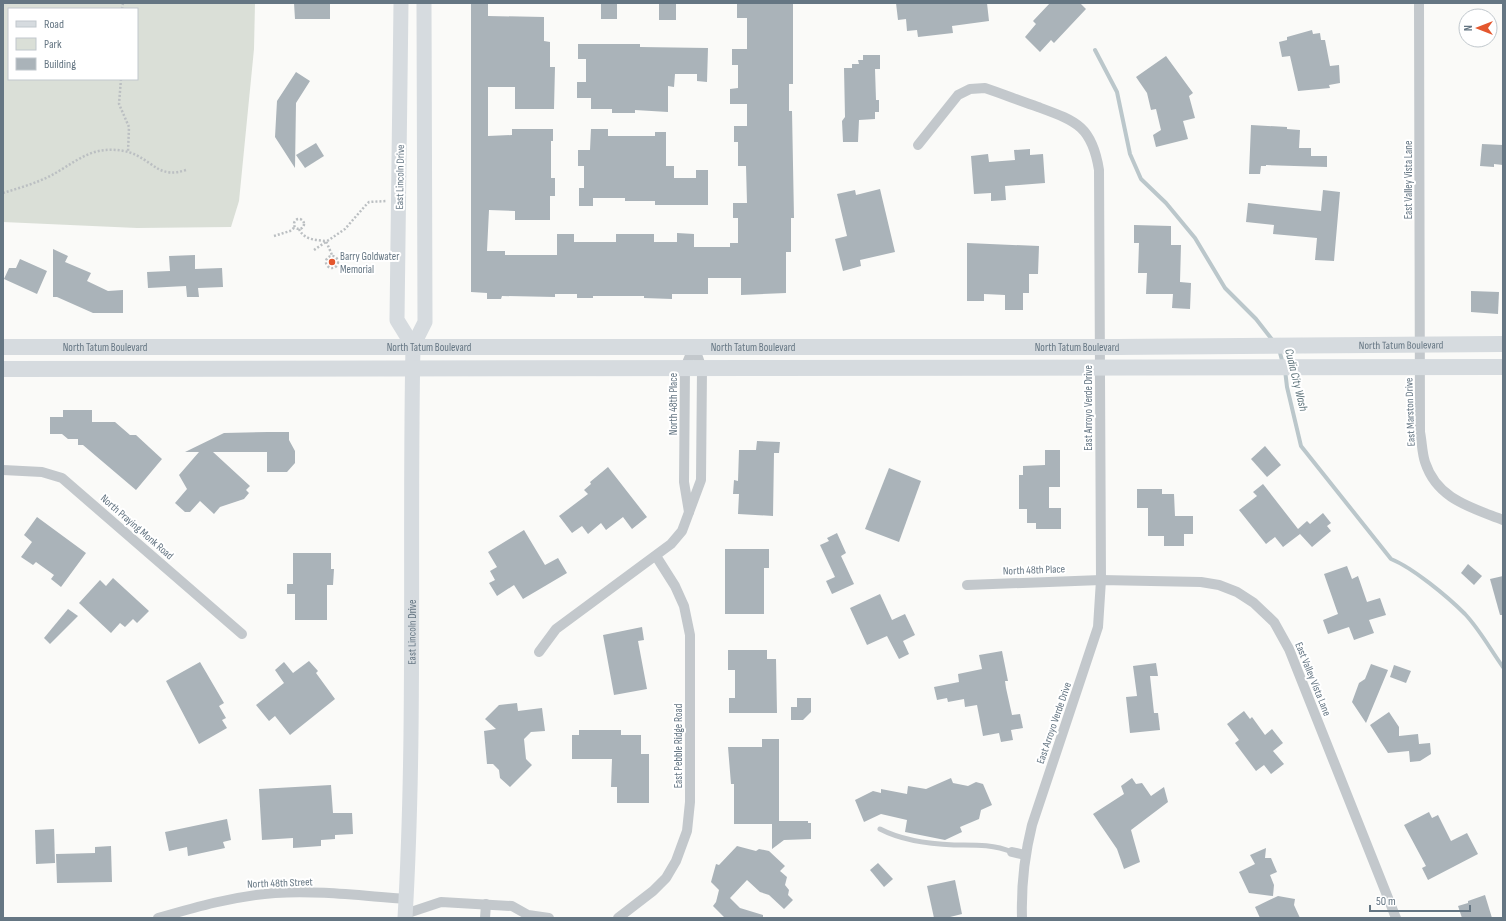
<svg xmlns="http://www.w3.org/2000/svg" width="1506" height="921" font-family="'Sofia Sans Condensed',sans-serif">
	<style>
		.green { fill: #dadfd7; fill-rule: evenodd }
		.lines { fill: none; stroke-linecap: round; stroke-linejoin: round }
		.stream { stroke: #bbc7cb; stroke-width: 4 }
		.building { fill: #aab3b9 }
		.path { stroke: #bbbfc2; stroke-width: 2.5; stroke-dasharray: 2 2; stroke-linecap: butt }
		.lane { stroke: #c3c8cc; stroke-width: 5 }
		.street { stroke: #c3c8cc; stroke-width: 10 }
		.secondary { stroke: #d6dbdf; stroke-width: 15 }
		.primary { stroke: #d6dbdf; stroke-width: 16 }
		.poi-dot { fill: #e4572e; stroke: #fff; stroke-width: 1.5 }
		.labels { text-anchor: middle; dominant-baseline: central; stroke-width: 4; stroke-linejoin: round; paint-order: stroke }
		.street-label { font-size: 11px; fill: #657683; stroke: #fff }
		.poi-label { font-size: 11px; fill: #657683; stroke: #fff; text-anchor: start }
		.water-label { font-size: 12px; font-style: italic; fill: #60757c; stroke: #fff }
	</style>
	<rect width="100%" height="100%" fill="#fafaf8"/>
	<path class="green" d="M 3,3 L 255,3 L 254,49 L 239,201 L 231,227 L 137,228 L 3,222 ZM 9,9 L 137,9 L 137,79 L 9,79 Z"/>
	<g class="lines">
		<g class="stream">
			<polyline points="1095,50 1117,92 1130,154 1141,179 1166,203 1195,238 1225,288 1256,319 1274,342"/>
			<polyline points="1279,349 1283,364"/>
			<path d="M 1285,370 L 1287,387 L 1301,446 L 1391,559 C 1413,568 1447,596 1465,614 C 1480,630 1490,649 1503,667"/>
		</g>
	</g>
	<g class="building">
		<polygon points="294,3 330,3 330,19 295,19"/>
		<polygon points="471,3 488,3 488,16 544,17 544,41 550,42 550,67 555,67 554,109 515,109 515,87 488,87 488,136 512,135 512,129 553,129 553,141 551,141 551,178 555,178 555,196 550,196 550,220 515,220 515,211 489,210 487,251 505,251 505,255 557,255 557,234 574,234 574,242 616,242 616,234 654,234 654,242 677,242 677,233 694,234 694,247 730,247 730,243 738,243 738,218 733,218 733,203 747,203 746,166 738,166 738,142 734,142 734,126 747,126 747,104 730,104 730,89 738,88 738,65 732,65 732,49 747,49 747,18 737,18 737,3 793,3 793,84 789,84 789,111 792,111 794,218 791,218 791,252 786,252 786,293 741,295 741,278 708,278 708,294 672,294 672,299 644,298 644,296 593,296 593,298 577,298 577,294 555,294 555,297 502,296 501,299 487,299 487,293 471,292"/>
		<rect x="601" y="3" width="16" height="16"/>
		<rect x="659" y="3" width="17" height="17"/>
		<polygon points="896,3 987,3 989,21 952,26 953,33 918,37 917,30 907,31 906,19 898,20"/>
		<polygon points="1050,3 1080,3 1086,9 1054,43 1051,40 1040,52 1025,37 1036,24 1033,21"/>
		<polygon points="1312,30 1313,34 1320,33 1321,40 1325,40 1330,66 1339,65 1340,83 1329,85 1330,88 1298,91 1290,56 1282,57 1279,42 1287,40 1287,37"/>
		<polygon points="578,44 640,44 640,47 708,48 707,82 697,81 697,74 675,74 674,87 668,86 668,112 635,110 635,113 612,113 612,109 591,109 591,98 577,98 577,82 586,82 586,59 578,59"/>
		<polygon points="863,55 880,55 880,69 875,69 876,100 879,100 879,112 875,112 875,119 859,120 858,142 843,142 842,121 845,117 844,68 852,68 852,64 859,64 858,60 863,60"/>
		<polygon points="1166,56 1193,93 1189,96 1195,118 1183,121 1188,139 1156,147 1153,135 1161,130 1156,109 1151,110 1147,93 1136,77"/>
		<polygon points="296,72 310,81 296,103 295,168 275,137 277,101"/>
		<polygon points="1251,125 1287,127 1287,129 1300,130 1299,148 1311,148 1311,156 1327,156 1327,167 1266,165 1266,166 1261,166 1260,174 1249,174"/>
		<polygon points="591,129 608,129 608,136 655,136 655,132 666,132 666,166 674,166 674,178 696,178 696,170 708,170 708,205 655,205 655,201 625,201 625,198 593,198 593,206 579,206 579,188 584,188 584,166 578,166 578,150 590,150"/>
		<polygon points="316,143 324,156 305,168 296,155"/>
		<polygon points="1482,144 1503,145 1503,165 1494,164 1494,167 1480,166"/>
		<polygon points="1030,149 1030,155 1043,154 1045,183 1005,186 1006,200 991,201 991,193 974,194 971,156 988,154 989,162 1015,160 1014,150"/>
		<polygon points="880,189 895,252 860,260 861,266 843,271 835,239 847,236 837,194 855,190 856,195"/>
		<polygon points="1323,190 1340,192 1334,261 1315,260 1317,238 1273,234 1274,225 1246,222 1248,203 1321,211"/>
		<polygon points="1134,225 1171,226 1171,245 1181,245 1180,282 1191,283 1190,309 1172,308 1173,294 1146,294 1147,273 1138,273 1139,243 1134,243"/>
		<polygon points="967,243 1039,246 1038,274 1029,274 1029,293 1023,293 1023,310 1005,310 1005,295 984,294 984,301 967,301"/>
		<polygon points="53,249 68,256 65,262 91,273 87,281 108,291 123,290 123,313 93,313 57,297 53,297"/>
		<polygon points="195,255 195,269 222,268 223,287 198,288 199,297 187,297 186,286 148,288 147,272 170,271 169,256"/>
		<polygon points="20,259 47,271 37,294 4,279 9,268 16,268"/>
		<polygon points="1471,291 1499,292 1498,314 1471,312"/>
		<polygon points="63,410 92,410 92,422 115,422 130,435 136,435 162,459 136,490 83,445 78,445 78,439 68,439 62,434 50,434 50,417 63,417"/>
		<polygon points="268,432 289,432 289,440 295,451 295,463 287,472 267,472 267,452 213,452 250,486 246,490 249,493 244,499 220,507 214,514 200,501 190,512 185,512 175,503 187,489 179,475 199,452 185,452 224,433"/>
		<polygon points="757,441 780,442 779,453 774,453 773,516 738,514 739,494 733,494 734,480 738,481 739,450 756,450"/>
		<polygon points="1265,446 1281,465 1267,477 1251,459"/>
		<polygon points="1045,450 1060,450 1060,487 1049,487 1049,508 1061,508 1061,529 1036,529 1036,523 1027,523 1027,509 1019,509 1019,475 1023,475 1023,466 1045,465"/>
		<polygon points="608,467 647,517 632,529 623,517 606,530 601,523 588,534 582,526 572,533 559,516 588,494 584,490 591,484 590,482"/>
		<polygon points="889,468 921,481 899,542 865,529"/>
		<polygon points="1263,484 1298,529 1307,521 1310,524 1323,513 1331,523 1327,526 1331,531 1312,547 1300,534 1283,547 1275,537 1266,544 1239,510 1257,496 1253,492"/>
		<polygon points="1137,489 1162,489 1162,494 1174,494 1175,516 1193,516 1193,534 1184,534 1184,546 1164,546 1164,536 1148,536 1148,508 1137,508"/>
		<polygon points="37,517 86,553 61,587 51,579 54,575 36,562 33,565 21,557 32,542 24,535"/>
		<polygon points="524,530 545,565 558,558 567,573 523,599 514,585 497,596 489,583 495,580 490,571 497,567 488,552"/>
		<polygon points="837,533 846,553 841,556 854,584 832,594 826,581 835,577 820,545 829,541 827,538"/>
		<polygon points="725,549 769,549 769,568 764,568 764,614 725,614"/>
		<polygon points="293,553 331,553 331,569 334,569 333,585 327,585 327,620 295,620 295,594 287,594 287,584 293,584"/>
		<polygon points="1468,564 1482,576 1474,585 1461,573"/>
		<polygon points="1347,566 1352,579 1358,576 1367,602 1380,598 1386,615 1369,620 1374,633 1354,640 1349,627 1328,634 1323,620 1338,614 1324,574"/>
		<polygon points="1503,576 1503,615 1500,615 1490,579"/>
		<polygon points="113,578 149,611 137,623 133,619 125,627 120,623 111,633 79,603 100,580 106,586"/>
		<polygon points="880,594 892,620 905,614 915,635 903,641 909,654 899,659 887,636 867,645 850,608"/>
		<polygon points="68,609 78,616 50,644 44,638"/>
		<polygon points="642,627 644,640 638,641 647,689 614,695 603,635"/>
		<polygon points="728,650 767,650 767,659 776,659 777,713 729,713 729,698 735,698 735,670 728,670"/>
		<polygon points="1002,651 1008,681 1005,681 1006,688 1012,715 1020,714 1023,728 1011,730 1013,740 1001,742 999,733 983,736 977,705 965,707 964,699 948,702 947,698 937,700 934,687 959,682 958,674 982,669 979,655"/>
		<polygon points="309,661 318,671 316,673 335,699 290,735 275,716 269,721 256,705 284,683 275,670 284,662 293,673"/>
		<polygon points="200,662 224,703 219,706 226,718 222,720 227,728 199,744 166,681"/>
		<polygon points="1156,663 1158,676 1150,676 1154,713 1158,713 1160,730 1130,733 1126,697 1137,696 1133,666"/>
		<polygon points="1371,664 1388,670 1366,723 1352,702 1359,683 1365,679"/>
		<polygon points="1394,665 1411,671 1406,683 1390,677"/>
		<polygon points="797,698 811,698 811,712 803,720 791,720 791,707 797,707"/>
		<polygon points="517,703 518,711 542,708 545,731 531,732 524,739 526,759 532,765 510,787 500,778 499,770 493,764 487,764 484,731 496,729 485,719 499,705"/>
		<polygon points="1244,711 1250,719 1252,717 1265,735 1272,729 1283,743 1273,751 1284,764 1271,774 1264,765 1256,771 1235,743 1239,740 1227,724"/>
		<polygon points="1389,712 1399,727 1399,736 1418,734 1419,744 1430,743 1431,754 1420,761 1410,762 1409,751 1388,753 1370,725"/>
		<polygon points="579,730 621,730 621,735 641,735 641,754 649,754 649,803 617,803 617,787 611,787 612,759 572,759 572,735 579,735"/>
		<polygon points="762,739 779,739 779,821 808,821 808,823 811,823 811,839 784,840 772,849 772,824 734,824 734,784 731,784 728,747 762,747"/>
		<polygon points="951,778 953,783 968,786 976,782 983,784 992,805 981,810 979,819 960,827 962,832 945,840 905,832 907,820 881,814 864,822 855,800 873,791 881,793 881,789 907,794 908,786 926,789"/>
		<polygon points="1132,778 1136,784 1142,783 1151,796 1164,787 1168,802 1131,830 1140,862 1124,869 1117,849 1093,814 1124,794 1121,786"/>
		<polygon points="331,785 333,813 352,813 353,834 335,835 335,839 321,840 321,846 293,848 293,838 262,840 259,789"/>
		<polygon points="1429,812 1432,818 1438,815 1451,841 1467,833 1478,854 1428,880 1422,868 1426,866 1404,825"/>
		<polygon points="227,819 231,840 223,842 225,848 188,856 187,847 169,851 165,832"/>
		<polygon points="54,829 55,863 36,864 35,830"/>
		<polygon points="111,846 112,882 57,883 56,854 95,853 95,847"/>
		<polygon points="737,846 756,851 759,849 769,851 785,866 780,871 787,877 785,885 789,890 788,895 793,900 784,909 769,895 760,892 747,880 730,898 740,908 763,915 763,918 725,918 713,906 716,902 719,890 711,882 716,864 719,865"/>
		<polygon points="1266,848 1265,858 1271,858 1277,872 1270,875 1274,885 1273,896 1249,893 1239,872 1255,864 1250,855"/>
		<polygon points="878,863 893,879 884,887 870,870"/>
		<polygon points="955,880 962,914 946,918 934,918 927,886"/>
		<polygon points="1485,895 1492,918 1462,918 1458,906 1468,903 1468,901"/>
		<polygon points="1278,896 1295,899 1294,905 1300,918 1260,918 1255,907"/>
	</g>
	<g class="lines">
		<g class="path">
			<polyline points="122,9 123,3"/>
			<polyline points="121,79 119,104 129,127 128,152"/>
			<path d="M 3,193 C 19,188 37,183 52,175 C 69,166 86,151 106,150 C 116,149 128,151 136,155 C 156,165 161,178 186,170"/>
			<circle cx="299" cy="224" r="5"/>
			<path d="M 299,229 C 304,240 316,240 326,241 L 332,255"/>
			<polyline points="274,236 290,231 295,227"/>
			<polyline points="314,250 345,229 365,206 369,202 386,201"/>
			<circle cx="332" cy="262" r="6"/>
		</g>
		<path class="lane" d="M 880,829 C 903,841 929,844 954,845 C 974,845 993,844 1012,852"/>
		<g class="street">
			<path d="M 1419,3 L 1420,432 C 1422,442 1422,453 1425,462 C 1437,499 1470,507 1503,520"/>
			<path d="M 918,145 L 958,95 L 970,89 L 985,88 C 1003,94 1020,101 1038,107 C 1076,121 1092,126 1099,170 L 1101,580 L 1098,627 L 1032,825 C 1024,857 1021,884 1022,918"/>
			<polyline points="3,470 42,472 62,478 242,634"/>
			<polyline points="689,512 684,482 685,368 694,346"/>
			<polyline points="967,585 1101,580 1201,582 1219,585 1237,592 1254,603 1274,622 1289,649 1396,918"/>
			<polyline points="539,652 556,629 671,544 682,531 701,480 702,369 694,346"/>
			<polyline points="1012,852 1025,855"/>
			<polyline points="405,914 441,902 512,906 528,915 549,918"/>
			<path d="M 158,918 C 196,907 234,896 275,893 C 318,890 363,896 406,899"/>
			<polyline points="485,918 486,904"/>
			<polyline points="618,918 653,891 666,878 676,861 687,831 690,802 690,635 684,606 675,586 656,556"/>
		</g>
		<g class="secondary">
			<polyline points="401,3 397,320 413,346"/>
			<path id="s1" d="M 405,918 C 416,728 409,537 413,346 L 425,322 L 424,3"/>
		</g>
		<g class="primary">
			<path id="s2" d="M 3,347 L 1116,347 L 1503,344"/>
			<polyline points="3,369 1503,367"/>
		</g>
	</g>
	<circle class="poi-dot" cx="332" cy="262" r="4"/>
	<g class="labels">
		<g class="street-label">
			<text transform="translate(400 177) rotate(-89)">East Lincoln Drive</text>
			<text transform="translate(1408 180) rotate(-90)">East Valley Vista Lane</text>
			<text stroke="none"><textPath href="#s2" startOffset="1398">North Tatum Boulevard</textPath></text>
			<text stroke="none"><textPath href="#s2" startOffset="426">North Tatum Boulevard</textPath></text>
			<text stroke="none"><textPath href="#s2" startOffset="102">North Tatum Boulevard</textPath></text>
			<text stroke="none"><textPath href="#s2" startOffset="750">North Tatum Boulevard</textPath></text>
			<text stroke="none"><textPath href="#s2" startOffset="1074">North Tatum Boulevard</textPath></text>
			<text transform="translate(673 404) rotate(-90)">North 48th Place</text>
			<text transform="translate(1088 408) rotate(-90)">East Arroyo Verde Drive</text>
			<text transform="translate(1410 412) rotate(-92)">East Marston Drive</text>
			<text transform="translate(137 527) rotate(41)">North Praying Monk Road</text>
			<text transform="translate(1034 570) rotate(-2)">North 48th Place</text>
			<text stroke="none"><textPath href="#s1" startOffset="286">East Lincoln Drive</textPath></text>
			<text transform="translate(1313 679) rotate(68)">East Valley Vista Lane</text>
			<text transform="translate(1054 723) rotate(-71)">East Arroyo Verde Drive</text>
			<text transform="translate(678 746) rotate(-90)">East Pebble Ridge Road</text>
			<text transform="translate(280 883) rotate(-2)">North 48th Street</text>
		</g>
		<g class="poi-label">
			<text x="340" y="256">Barry Goldwater<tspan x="340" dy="13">Memorial</tspan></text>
		</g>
		<g class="water-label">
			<text transform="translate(1296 380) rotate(76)">Cudia City Wash</text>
		</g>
	</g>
	<rect width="1506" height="921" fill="none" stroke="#657683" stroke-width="8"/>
	<rect x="8" y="8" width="130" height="72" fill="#ffffff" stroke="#c1c8cd"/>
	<rect x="16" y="21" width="20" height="6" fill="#d6dbdf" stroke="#c1c8cd"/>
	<text x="44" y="28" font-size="12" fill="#657683">Road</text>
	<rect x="16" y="38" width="20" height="12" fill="#dadfd7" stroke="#c1c8cd"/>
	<text x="44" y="48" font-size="12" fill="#657683">Park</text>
	<rect x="16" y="58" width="20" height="12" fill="#aab3b9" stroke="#c1c8cd"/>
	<text x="44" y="68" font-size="12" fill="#657683">Building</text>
	<g transform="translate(1478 28) rotate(270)"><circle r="19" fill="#ffffff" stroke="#c1c8cd"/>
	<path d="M0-3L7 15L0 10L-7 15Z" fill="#e4572e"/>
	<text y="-6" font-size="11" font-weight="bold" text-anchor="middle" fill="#657683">N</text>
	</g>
	<path d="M1370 905v6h100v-6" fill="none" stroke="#657683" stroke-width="2"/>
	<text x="1376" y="905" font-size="12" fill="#657683" stroke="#ffffff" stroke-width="3" paint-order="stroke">50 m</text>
</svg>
